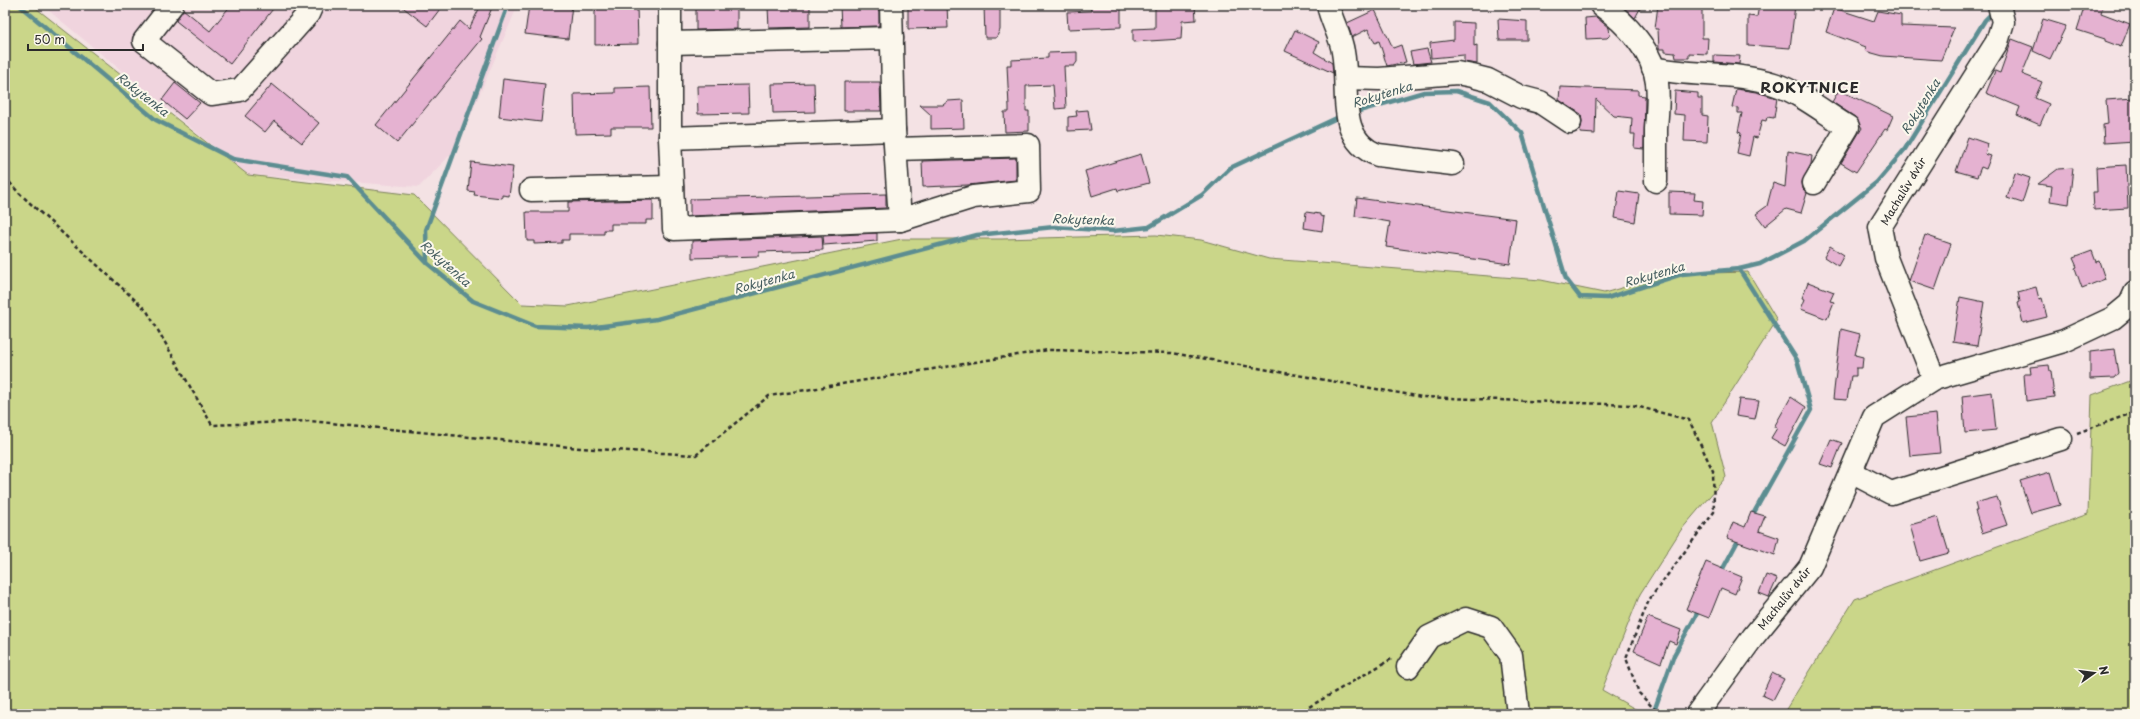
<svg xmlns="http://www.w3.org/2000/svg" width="2140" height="719" font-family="'Playpen Sans',sans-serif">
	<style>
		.built { fill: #f0d4de }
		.green { fill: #cad689; stroke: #7a805a }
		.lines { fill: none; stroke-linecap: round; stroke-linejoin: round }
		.stream { stroke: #5c8d91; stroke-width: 4.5 }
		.building { fill: #e5b2d1; stroke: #2b2b2b }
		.minor-casing { stroke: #2b2b2b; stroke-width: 25 }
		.path { stroke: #2b2b2b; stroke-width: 2.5; stroke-dasharray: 4 3; stroke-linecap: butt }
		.minor { stroke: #fbf7ec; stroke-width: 22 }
		.labels { text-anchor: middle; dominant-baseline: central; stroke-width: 4; stroke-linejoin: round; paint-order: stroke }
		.street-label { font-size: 11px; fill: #2b2b2b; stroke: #fbf7ec }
		.water-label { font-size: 12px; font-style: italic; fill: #445c5e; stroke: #fbf7ec }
		.district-label { font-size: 15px; font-weight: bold; letter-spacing: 1px; fill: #2b2b2b; stroke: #fbf7ec }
	</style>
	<rect width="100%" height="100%" fill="#f4e2e4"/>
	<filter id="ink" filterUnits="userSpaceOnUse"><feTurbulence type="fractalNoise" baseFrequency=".025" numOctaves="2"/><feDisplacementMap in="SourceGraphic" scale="8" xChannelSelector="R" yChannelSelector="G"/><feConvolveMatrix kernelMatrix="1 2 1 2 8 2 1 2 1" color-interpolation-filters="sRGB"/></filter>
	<g filter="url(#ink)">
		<polygon class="built" points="42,5 518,5 456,149 419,187 248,175"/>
		<g class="green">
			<polygon points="5,5 32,5 248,175 414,195 522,304 568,306 902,239 1002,239 1156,235 1201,240 1269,259 1541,280 1604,293 1670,274 1748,272 1777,320 1712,422 1726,477 1681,530 1640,594 1602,690 1644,714 5,714"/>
			<polygon points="2135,344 2135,714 1783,714 1855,599 2088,514 2092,395 2130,381 2132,345"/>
		</g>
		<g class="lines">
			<g class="stream">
				<polyline points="19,5 156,120 233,159 347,177 427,263 473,301 535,326 588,328 657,319 977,235 1054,227 1113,231 1149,227 1202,195 1230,168 1341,116"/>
				<polyline points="1352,113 1424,92 1456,91 1490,102 1522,133 1566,279 1580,297 1607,298 1682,274 1739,269 1760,264 1804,241 1877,182 1905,149 1985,20 1994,11"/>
				<polyline points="427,263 426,230 508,5"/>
				<polyline points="1739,269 1797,360 1811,410 1751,518"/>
				<polyline points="1720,574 1740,537"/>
				<polyline points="1653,714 1674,655 1700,608"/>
			</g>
		</g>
		<g class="building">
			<polygon points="231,5 276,5 230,64 176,21 183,9 210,31"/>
			<polygon points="400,5 443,5 427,26"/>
			<polygon points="481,5 493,5 480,37 482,39 397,143 376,125 460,21 469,29"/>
			<polygon points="529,5 572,5 568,39 525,34"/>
			<polygon points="879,5 879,26 841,27 840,6"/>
			<polygon points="908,5 947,5 948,28 908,29"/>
			<polygon points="984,5 1000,5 1000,30 996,38 985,38"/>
			<polygon points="1090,5 1121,5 1121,27 1068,29 1067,12 1091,11"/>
			<polygon points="1155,5 1195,5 1196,20 1182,21 1181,39 1133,42 1133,29 1155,28"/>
			<polygon points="1624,5 1642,5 1635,18 1623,7"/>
			<polygon points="1658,5 1702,5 1702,38 1708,38 1707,54 1689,53 1689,58 1676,58 1675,53 1665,52 1665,49 1659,49 1658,29 1655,29"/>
			<polygon points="1759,5 1795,5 1790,48 1748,45 1748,16 1757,17"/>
			<polygon points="2085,5 2103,5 2101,13 2130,24 2121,47 2105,41 2105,39 2077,30"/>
			<polygon points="637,6 638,44 595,45 595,7"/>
			<polygon points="810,6 810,27 769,28 768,7"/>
			<polygon points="737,7 737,29 696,30 696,8"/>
			<polygon points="1834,8 1874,21 1878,11 1901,15 1901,26 1954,28 1941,60 1883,56 1865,51 1866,47 1826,32"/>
			<polygon points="1375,10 1393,48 1401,45 1406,62 1387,66 1379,41 1375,43 1368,29 1352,37 1347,23"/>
			<polygon points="1596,17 1609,28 1610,35 1607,38 1586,39 1585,18"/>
			<polygon points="1498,19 1527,21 1527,40 1499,40"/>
			<polygon points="2043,19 2066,26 2050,59 2033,51"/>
			<polygon points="1454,22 1474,23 1474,46 1477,45 1477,64 1464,62 1464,55 1431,58 1430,43 1454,40"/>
			<polygon points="1295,30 1319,42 1314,52 1332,63 1333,73 1285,51"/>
			<polygon points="2012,39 2033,47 2022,74 2042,82 2035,98 2049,104 2040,125 2017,115 2020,107 1986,93 1995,71 2000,73"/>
			<polygon points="1427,49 1431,62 1413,64 1410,52"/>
			<polygon points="1077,52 1077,62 1074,66 1064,66 1066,108 1055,109 1053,85 1026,86 1026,111 1029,111 1029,131 1005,132 1004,112 1009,112 1009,107 1007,65 1011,65 1011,60 1048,58 1048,53"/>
			<polygon points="1714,55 1740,56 1739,64 1714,62"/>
			<polygon points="503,79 545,84 541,122 499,117"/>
			<polygon points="844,82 880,82 881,111 844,111"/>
			<polygon points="175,83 200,103 185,119 162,100"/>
			<polygon points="814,83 815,112 773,113 772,84"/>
			<polygon points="272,84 319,123 302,143 274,121 265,132 245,116"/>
			<polygon points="748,85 749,113 698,114 697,86"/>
			<polygon points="650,87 651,127 611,127 611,133 575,134 574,94 615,93 615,88"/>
			<polygon points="1560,87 1638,90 1638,95 1645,96 1644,149 1634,148 1635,134 1631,134 1632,118 1614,116 1596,99 1595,134 1580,133 1582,122 1581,114 1559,100"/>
			<polygon points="1736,89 1756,92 1777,98 1774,118 1767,117 1766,121 1762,120 1757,138 1753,137 1749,156 1737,153 1741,133 1738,132 1742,113 1738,113 1738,108 1732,107"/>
			<polygon points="1839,90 1893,116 1887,130 1885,129 1856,172 1841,163 1862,128 1855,117 1832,102"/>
			<polygon points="1675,91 1698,93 1698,98 1702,98 1702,115 1708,116 1707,142 1684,141 1685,115 1674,114"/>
			<polygon points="2134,98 2135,141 2104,143 2103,125 2108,124 2106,100"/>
			<polygon points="963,100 964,128 931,129 931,115 920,105 943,105 948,101"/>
			<polygon points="1088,110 1091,130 1068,131 1068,117 1077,116 1076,111"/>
			<polygon points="1968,137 1988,144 1985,154 1991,156 1986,169 1981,167 1977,177 1956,171"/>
			<polygon points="1788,151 1812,156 1811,164 1802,182 1803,189 1807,193 1801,213 1786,209 1765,226 1756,214 1767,206 1773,183 1785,187"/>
			<polygon points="1141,154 1149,183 1118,191 1117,188 1092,196 1085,171"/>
			<polygon points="1016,158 1016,180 968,185 923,187 922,161"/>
			<polygon points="471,162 513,167 509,196 502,195 502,198 474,195 475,192 468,191"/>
			<polygon points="2126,165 2128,208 2094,210 2093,192 2097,192 2096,167"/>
			<polygon points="2073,168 2069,204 2050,201 2052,186 2038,184 2058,169"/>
			<polygon points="2015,173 2030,178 2022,203 2007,198"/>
			<polygon points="1619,191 1639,194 1635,222 1615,218"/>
			<polygon points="1669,192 1695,193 1694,200 1703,201 1702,215 1669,214"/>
			<polygon points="886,194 886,208 690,216 690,199"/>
			<polygon points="1357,198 1516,219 1510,264 1386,247 1390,222 1355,216"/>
			<polygon points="653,200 653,220 646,220 646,224 611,224 611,230 604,230 604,234 569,234 569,240 562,240 562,243 534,244 534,241 527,241 526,212 568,212 568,202"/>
			<polygon points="1306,212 1320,214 1320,216 1324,217 1322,231 1304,228"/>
			<polygon points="877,233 877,241 824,245 823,236"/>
			<polygon points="1925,235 1951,244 1935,290 1909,281"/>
			<polygon points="822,236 823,250 759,252 759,256 692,258 692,241"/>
			<polygon points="1830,246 1844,255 1838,266 1824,257"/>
			<polygon points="2092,251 2096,262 2099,261 2105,279 2082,288 2075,268 2077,267 2073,258"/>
			<polygon points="1808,282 1834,292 1830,301 1834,302 1827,319 1801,309 1805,299 1802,298"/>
			<polygon points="2036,287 2039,299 2042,298 2047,317 2023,323 2018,303 2020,302 2018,292"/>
			<polygon points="1960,297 1984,302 1977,346 1953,342"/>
			<polygon points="1841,329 1860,334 1855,355 1863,357 1862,368 1856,368 1856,376 1851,376 1847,400 1833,399"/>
			<polygon points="2114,349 2118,373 2114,378 2090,379 2090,352"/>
			<polygon points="2049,365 2050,371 2051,371 2054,397 2026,401 2024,374 2031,374 2030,367"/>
			<polygon points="1992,392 1996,430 1965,433 1962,396"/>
			<polygon points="1791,397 1806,407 1785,446 1771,438 1777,428 1774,427"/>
			<polygon points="1739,399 1759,401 1755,419 1736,416"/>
			<polygon points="1936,414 1940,453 1910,456 1906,417"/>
			<polygon points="1831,439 1842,443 1832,468 1820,464"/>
			<polygon points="2050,472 2060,505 2031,513 2020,481"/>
			<polygon points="1997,497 2007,525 1982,533 1975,511 1977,511 1975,503"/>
			<polygon points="1751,512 1765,516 1759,531 1779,538 1775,555 1727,538 1733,522 1745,527"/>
			<polygon points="1938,517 1949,553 1920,561 1910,525"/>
			<polygon points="1706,562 1742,577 1735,594 1721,588 1709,618 1686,609"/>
			<polygon points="1766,575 1777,579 1769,597 1759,593"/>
			<polygon points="1648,617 1681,630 1676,644 1669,641 1661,663 1634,651"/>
			<polygon points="1772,673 1784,679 1773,700 1762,695"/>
		</g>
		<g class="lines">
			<g class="minor-casing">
				<g id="minor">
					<polyline points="172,5 144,41 211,94 240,90 308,14 312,5"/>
					<polyline points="670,5 670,138 894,130 891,5"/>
					<path d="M 1328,5 C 1331,21 1341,36 1343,52 C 1350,87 1335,140 1378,155 L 1453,164"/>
					<path d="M 1601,5 C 1625,22 1654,52 1657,83 C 1659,98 1657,114 1656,129 C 1656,146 1656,164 1656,181"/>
					<polyline points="670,43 892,38"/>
					<path d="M 1653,68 C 1693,77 1735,71 1774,84 C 1799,92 1825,113 1848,127 L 1814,183"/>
					<polyline points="1346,78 1379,79 1457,73 1472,76 1488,80 1521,97 1540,102 1570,122"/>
					<polyline points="670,138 674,229 900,220 894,130"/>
					<polyline points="896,149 1028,145 1029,191 973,197 900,220"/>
					<polyline points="531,190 672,187"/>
					<polyline points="1934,379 2064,341 2113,318 2130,304 2135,293"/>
					<polyline points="1851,472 1891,493 2061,439"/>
					<polyline points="1408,667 1429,637 1466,619 1491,627 1511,655 1518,714"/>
					<polyline points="1697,714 1753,637 1810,567 1874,417 1934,379 1886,258 1880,227 1997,42 2003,22 1999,5"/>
				</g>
			</g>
			<g class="path">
				<polyline points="5,177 18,192 147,311 212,425 310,421 580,448 696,455 769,396 1048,350 1172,353 1422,397 1632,405 1689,420 1713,471 1714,512 1649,600 1626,658 1639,693 1659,714"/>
				<polyline points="2077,433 2135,412"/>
				<polyline points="1297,714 1393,658"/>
			</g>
			<use href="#minor" class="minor"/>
		</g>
	</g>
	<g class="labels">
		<g class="street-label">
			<text transform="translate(1903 191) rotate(-59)">Machalův dvůr</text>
			<text transform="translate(1784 598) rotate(-51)">Machalův dvůr</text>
		</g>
		<g class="water-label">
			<text transform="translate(143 94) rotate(38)">Rokytenka</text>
			<text transform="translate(1382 94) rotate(-17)">Rokytenka</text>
			<text transform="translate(1920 106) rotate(-58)">Rokytenka</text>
			<text transform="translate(1083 219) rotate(2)">Rokytenka</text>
			<text transform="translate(446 263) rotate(42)">Rokytenka</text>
			<text transform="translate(1654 274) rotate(-16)">Rokytenka</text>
			<text transform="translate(764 281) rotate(-15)">Rokytenka</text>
		</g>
		<g class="district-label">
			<text x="1810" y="86">ROKYTNICE</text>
		</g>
	</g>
	<rect width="2140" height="719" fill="none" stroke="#fbf7ec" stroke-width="20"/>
	<rect x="10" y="10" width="2120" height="699" fill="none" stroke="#2b2b2b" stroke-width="1.5" filter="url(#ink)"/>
	<g transform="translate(2094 673) rotate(76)" stroke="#fbf7ec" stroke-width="3" paint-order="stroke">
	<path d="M0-3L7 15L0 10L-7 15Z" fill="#2b2b2b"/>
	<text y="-6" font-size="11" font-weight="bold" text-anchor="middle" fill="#2b2b2b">N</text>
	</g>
	<path d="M28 44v6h115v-6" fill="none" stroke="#2b2b2b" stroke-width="2"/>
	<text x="34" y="44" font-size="12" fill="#2b2b2b" stroke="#fbf7ec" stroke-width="3" paint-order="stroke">50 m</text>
</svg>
